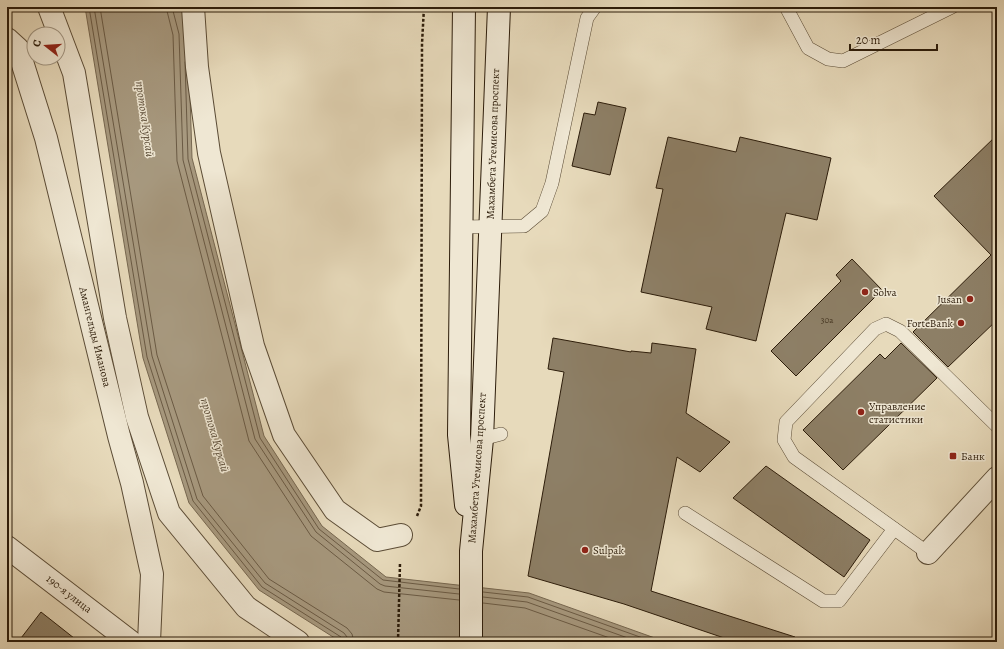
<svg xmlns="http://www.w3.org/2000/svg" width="1004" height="649" font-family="Alegreya,serif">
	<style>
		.water { fill: #a7997f; stroke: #766750 }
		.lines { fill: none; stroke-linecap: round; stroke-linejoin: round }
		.shore { stroke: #6a5a44; stroke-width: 1 }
		.building { fill: #8d7f66; stroke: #2c1c0a }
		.lane-casing { stroke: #5b4c36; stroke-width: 14 }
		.street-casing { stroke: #5b4c36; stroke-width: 24 }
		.secondary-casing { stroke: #2c1c0a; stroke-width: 24 }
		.path { stroke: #2c1c0a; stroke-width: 2.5; stroke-dasharray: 3 2; stroke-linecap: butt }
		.lane { stroke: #efe7d3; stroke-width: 13 }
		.street { stroke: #efe7d3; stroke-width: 22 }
		.secondary { stroke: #efe7d3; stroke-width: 22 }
		.poi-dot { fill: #8f2418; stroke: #efe7d3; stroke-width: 1.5 }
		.labels { text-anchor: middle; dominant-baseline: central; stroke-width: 3; stroke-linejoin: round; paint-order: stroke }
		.number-label { font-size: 9px; fill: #443521 }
		.street-label { font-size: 11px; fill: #2c1c0a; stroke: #efe7d3 }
		.poi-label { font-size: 11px; fill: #2c1c0a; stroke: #efe7d3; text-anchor: start }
		.water-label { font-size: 12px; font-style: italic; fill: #5d4e39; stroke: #efe7d3 }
	</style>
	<rect width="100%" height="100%" fill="#e7dabb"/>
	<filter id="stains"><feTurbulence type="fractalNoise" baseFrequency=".005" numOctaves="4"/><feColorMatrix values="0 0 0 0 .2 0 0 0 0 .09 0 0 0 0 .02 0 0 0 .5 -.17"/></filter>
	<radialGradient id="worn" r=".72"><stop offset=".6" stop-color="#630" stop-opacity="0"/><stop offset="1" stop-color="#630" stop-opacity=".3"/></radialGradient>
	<polygon class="water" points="85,7 181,7 188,32 192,158 264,436 322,526 386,577 529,593 666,642 341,642 259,590 189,503 143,358"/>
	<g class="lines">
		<g class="shore">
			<polyline points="89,7 147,357 193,501 262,587 341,637 342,639 343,642"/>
			<polyline points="94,7 152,356 197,499 265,583 344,633 347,637 348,642"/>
			<polyline points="100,7 157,355 203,496 269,579 347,628 352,634 354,642"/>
			<polyline points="166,7 173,35 177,161 249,441 311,536 377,589 384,592 459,600"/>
			<polyline points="172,7 179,34 183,160 255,439 316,532 380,584 385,586 459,594"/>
			<polyline points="185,62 188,159 260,438 319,529 383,580 459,589"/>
			<polyline points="483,592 528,597 654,642"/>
			<polyline points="483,597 527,602 639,642"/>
			<polyline points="483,603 525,608 621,642"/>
		</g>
	</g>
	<g class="building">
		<polygon points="598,102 626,108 610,175 572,166 584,113 595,115"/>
		<polygon points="997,135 997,320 948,367 913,332 991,255 934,196"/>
		<polygon points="668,137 736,152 740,137 831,158 817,220 786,213 756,341 706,329 712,307 641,292 663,189 656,188"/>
		<polygon points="852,259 882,290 796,376 771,351 841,281 836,275"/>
		<polygon points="553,338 631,352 631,351 651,353 652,343 696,349 686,413 730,442 700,472 677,457 651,591 795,637 794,642 736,642 624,604 528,576 564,372 548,369"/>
		<polygon points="901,343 937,378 843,470 803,430 880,354 885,359"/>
		<polygon points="766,466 870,540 844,577 733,498"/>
		<polygon points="41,612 79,642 18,642"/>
	</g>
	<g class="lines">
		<g class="lane-casing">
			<g id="lane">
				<polyline points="786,7 808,48 828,59 843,61 952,7"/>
				<polyline points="461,227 524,226 542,211 552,183 587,18 595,7"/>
				<polyline points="482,439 501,434"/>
				<polyline points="685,513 823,601 839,601 894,529"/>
				<polyline points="928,553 794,457 784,440 786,422 875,329 886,324 900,331 997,426"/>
			</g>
		</g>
		<g class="street-casing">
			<g id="street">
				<polyline points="49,7 74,73 115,318 137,417 169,513 246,607 298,642"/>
				<polyline points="193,7 197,67 209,153 253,346 284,435 335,510 377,540 401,535"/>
				<polyline points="7,39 18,49 46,138 119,436 132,483 152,574 149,642"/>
				<polyline points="7,547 131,642"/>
				<polyline points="928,553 997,478"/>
			</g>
		</g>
		<g class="secondary-casing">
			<g id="secondary">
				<polyline points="464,7 459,435 466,505"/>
				<polyline points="471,642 471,551 482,439 499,7"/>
			</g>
		</g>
		<g class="path">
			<polyline points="417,516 421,506 422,44 424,7"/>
			<polyline points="398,642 400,563"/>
		</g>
		<use href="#lane" class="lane"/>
		<use href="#street" class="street"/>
		<use href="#secondary" class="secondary"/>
	</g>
	<g class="poi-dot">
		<circle cx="865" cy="292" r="4"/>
		<circle cx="970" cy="299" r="4"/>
		<circle cx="961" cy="323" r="4"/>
		<circle cx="861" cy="412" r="4"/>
		<rect x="949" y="452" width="8" height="8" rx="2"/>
		<circle cx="585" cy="550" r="4"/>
	</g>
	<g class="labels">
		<g class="number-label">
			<text x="827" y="320">30а</text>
		</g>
		<g class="street-label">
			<text transform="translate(493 144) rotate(-88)">Махамбета Утемисова проспект</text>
			<text transform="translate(95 337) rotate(76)">Амангельды Иманова</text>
			<text transform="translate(477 468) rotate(-86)">Махамбета Утемисова проспект</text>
			<text transform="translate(69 594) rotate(38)">190-я улица</text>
		</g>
		<g class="poi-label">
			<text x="873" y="292">Solva</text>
			<text x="962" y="299" text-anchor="end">Jusan</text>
			<text x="953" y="323" text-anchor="end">ForteBank</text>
			<text x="869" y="406">Управление<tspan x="869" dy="13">статистики</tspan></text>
			<text x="961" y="456">Банк</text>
			<text x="593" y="550">Sulpak</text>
		</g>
		<g class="water-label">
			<text transform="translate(145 119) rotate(82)">протока Курсай</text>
			<text transform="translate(215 435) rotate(74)">протока Курсай</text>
		</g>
	</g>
	<rect width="1004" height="649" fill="none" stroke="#e7dabb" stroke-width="24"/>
	<rect x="8" y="8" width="988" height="633" fill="none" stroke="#2c1c0a" stroke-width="2"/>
	<rect x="12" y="12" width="980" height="625" fill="none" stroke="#2c1c0a"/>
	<g transform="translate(46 46) rotate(287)"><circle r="19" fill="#efe7d3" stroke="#a19683"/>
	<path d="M0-3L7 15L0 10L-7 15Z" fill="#8f2418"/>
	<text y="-6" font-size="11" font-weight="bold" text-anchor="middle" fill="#2c1c0a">С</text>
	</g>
	<path d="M850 44v6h87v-6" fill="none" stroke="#2c1c0a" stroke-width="2"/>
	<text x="856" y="44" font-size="12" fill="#2c1c0a" stroke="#efe7d3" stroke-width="3" paint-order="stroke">20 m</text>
	<rect width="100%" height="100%" filter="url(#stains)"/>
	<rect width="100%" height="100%" fill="url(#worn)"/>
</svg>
